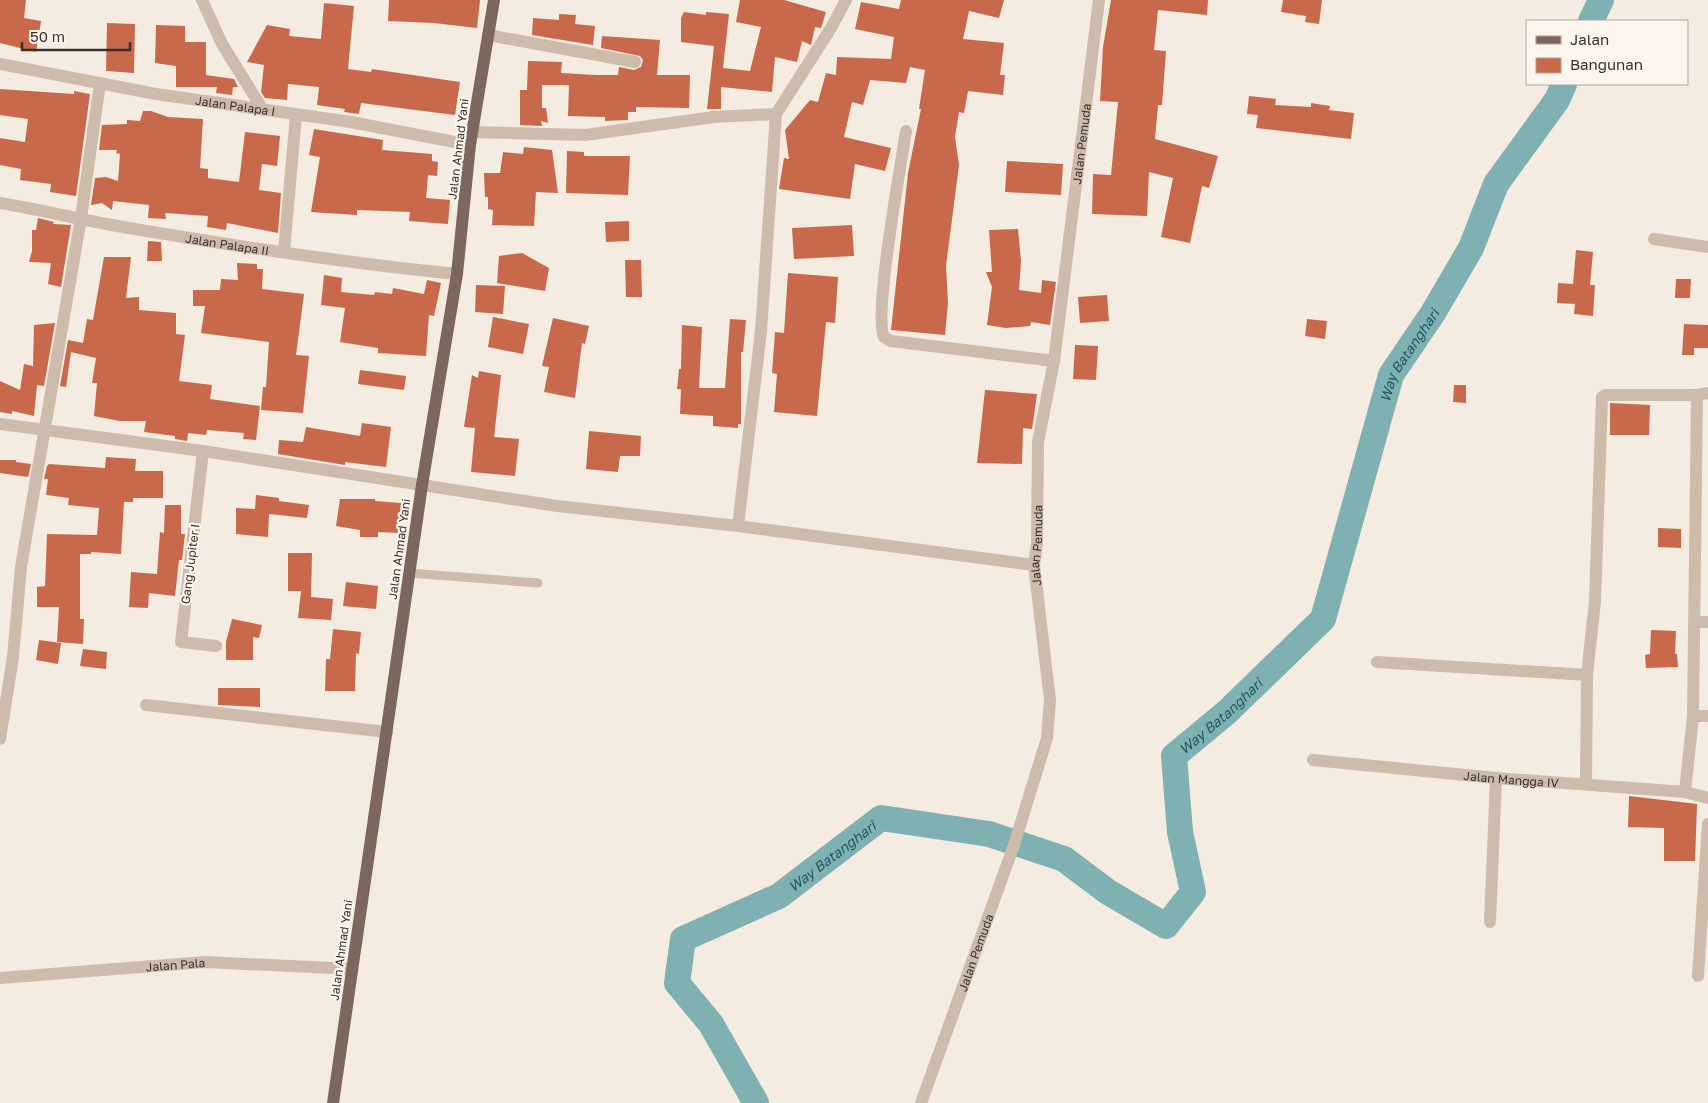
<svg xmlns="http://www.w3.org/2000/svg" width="1708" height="1103" font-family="'Golos Text',sans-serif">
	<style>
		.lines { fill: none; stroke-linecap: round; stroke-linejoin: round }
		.river { stroke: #7fb0b2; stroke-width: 26 }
		.building { fill: #c8694b }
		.lane { stroke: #cdbbac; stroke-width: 9 }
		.street { stroke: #cdbbac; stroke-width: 12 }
		.primary { stroke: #7d675c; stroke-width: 12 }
		.labels { text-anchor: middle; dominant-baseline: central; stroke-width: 4.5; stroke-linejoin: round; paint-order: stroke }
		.street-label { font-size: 12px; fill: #3b302b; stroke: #fbf5ee }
		.water-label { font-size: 14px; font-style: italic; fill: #1f5a5e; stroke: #fbf5ee }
	</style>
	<rect width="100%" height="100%" fill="#f4ebe1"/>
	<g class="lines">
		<g class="river">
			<polyline points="1591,21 1601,0"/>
			<path id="s1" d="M 756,1103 L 711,1024 L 677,983 L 683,939 L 779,896 L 881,818 L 989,834 L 1064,859 L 1108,892 L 1166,926 L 1193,892 L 1180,832 L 1174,756 L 1227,712 L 1323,619 L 1391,375 L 1433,313 L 1471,248 L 1496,184 L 1557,100 L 1564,84"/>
		</g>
	</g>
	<g class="building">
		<polygon points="0,0 26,0 24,18 41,21 36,52 0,43"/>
		<polygon points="389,0 480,0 477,28 434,23 388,21"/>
		<polygon points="740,0 784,0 826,12 821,28 815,27 811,45 802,41 797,62 775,57 772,92 721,87 721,109 707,109 714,46 681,42 681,18 684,12 706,15 706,12 729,14 723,68 750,71 761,27 736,22"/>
		<polygon points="901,0 1004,0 999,18 969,11 963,39 1004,43 1000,75 1005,75 1003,95 968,91 964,113 959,112 955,137 959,165 946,266 948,303 945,335 891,330 908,173 921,109 919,109 925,70 910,67 906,83 870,80 863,105 852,102 844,137 891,148 885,171 855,164 850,199 779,189 784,158 789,159 785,130 810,100 818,102 826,73 836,75 837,57 891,59 894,37 855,29 861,2 899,9"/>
		<polygon points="1111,0 1208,0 1207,15 1158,10 1154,50 1166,51 1162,105 1158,105 1155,139 1218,156 1209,188 1202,186 1190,243 1161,237 1173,178 1149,172 1147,216 1092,214 1093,174 1111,175 1118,102 1100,101 1103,47"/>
		<polygon points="1283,0 1322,0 1319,24 1305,22 1306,16 1281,12"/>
		<polygon points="324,3 354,6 348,69 371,72 372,69 460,82 455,115 361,103 359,114 344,112 345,109 317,105 319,87 288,84 287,100 265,98 261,92 264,65 247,62 267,25 290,29 289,36 321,39"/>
		<polygon points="559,14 576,15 575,24 595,26 593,45 532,35 533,18 559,20"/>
		<polygon points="107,23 135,24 134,73 106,71"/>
		<polygon points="156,25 185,26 185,42 206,42 206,75 234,79 238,87 233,87 232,95 216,93 217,87 176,87 176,66 155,63"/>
		<polygon points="602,36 660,40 657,75 690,75 689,108 636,107 636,112 628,112 628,120 605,121 605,117 568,116 569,85 542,85 542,108 546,108 548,123 541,121 542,126 520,125 520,90 527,90 528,61 562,62 561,73 596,75 618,75 619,67 634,70 641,67 643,60 640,56 601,48"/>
		<polygon points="0,89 74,94 74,91 90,94 76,196 50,192 51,184 20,180 21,169 0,165 0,138 25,142 28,119 0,115"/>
		<polygon points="1249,96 1276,99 1275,105 1311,107 1311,103 1330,106 1329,110 1354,113 1351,139 1256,128 1258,115 1247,114"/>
		<polygon points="143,111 151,111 168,117 203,119 200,168 208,169 208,178 239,182 245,132 280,136 277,166 262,164 259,190 281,193 278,233 227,223 226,230 207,227 208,216 165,213 166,219 148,218 149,205 113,201 112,210 102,203 91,205 95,178 106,177 118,181 120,154 116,153 117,150 99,150 102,125 127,124 127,120 140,121"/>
		<polygon points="314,129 383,140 382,150 432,154 432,161 438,162 437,176 428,175 426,198 450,200 448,224 409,221 410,212 357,210 357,215 311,212 320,157 309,155"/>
		<polygon points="524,147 552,150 558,193 536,192 534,226 492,225 493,210 488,209 488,197 485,197 484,173 500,173 503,152 523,154"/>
		<polygon points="567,151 584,152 584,156 630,156 628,195 566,193"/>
		<polygon points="1007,161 1063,164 1061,195 1005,192"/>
		<polygon points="38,218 54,222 53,224 71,225 61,287 48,284 51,263 29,262 32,251 32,230 36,230"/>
		<polygon points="629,221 629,241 606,242 605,222"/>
		<polygon points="852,225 854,256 794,259 792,228"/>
		<polygon points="1018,229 1021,261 1019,290 1041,293 1042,280 1056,282 1050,325 1031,322 1030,326 1006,328 987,325 992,287 986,272 992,272 989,230"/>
		<polygon points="148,241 161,242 162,261 147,261"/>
		<polygon points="1576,250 1593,252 1590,285 1595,285 1593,316 1574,314 1575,304 1557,303 1558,283 1573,284"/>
		<polygon points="522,253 549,268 545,291 497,283 499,256"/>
		<polygon points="104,257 131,257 126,298 139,297 139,310 176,313 176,334 185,335 179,381 212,385 210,399 260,406 256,440 243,439 244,433 207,430 206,435 188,433 187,441 175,439 175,436 144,432 146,421 120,421 94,416 97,383 92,383 96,358 71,352 66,387 60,386 68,340 83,343 87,319 93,320"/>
		<polygon points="625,260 641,260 642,297 626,297"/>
		<polygon points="237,263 257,264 257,269 263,269 262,289 304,294 296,355 309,356 303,413 261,410 263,387 266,387 269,342 201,333 205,306 193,306 193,290 220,290 221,279 238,280"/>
		<polygon points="788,273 838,277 835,323 826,322 817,416 774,412 777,374 772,373 775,332 784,333"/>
		<polygon points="324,275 342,278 341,292 374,295 375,292 392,294 393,288 424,294 427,280 441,283 434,316 429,315 426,356 378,353 378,348 340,342 345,308 321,305"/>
		<polygon points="1676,279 1691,279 1690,298 1675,298"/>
		<polygon points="476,285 505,286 503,314 475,312"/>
		<polygon points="1107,295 1109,321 1080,323 1078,297"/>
		<polygon points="493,317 529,324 523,354 488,347"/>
		<polygon points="553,318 589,326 585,344 582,343 575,398 544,392 549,367 542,366"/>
		<polygon points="730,319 746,320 743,352 741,352 741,424 738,424 738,428 713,426 713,416 680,414 681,389 677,389 679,369 681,369 682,325 702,327 699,388 725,388"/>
		<polygon points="1307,319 1327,321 1325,339 1305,336"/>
		<polygon points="55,323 44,386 37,385 34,416 12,411 12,414 0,412 0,381 20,390 24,364 33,366 34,325"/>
		<polygon points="1684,324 1708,325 1708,348 1694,348 1694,355 1682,355"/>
		<polygon points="1075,345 1098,346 1096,380 1073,379"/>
		<polygon points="360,370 406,376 404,390 358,384"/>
		<polygon points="479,371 501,375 494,437 519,439 515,476 471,472 475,428 464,427 472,375 478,378"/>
		<polygon points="1454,385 1466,385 1466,403 1453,402"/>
		<polygon points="985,390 1037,394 1032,429 1023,428 1022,464 977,463"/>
		<polygon points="1610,403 1650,405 1649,435 1610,435"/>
		<polygon points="362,423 391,427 386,467 345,462 345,465 278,454 279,440 303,442 306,427 360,436"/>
		<polygon points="589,431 641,436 640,456 620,456 618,472 586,469"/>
		<polygon points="106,457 136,459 135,471 163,471 163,498 133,498 133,502 124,502 121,554 91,552 91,554 80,554 80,619 84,619 83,644 57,642 59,607 37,607 37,587 45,586 47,534 97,535 99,508 68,505 69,498 46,495 48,479 44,479 47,466 49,464 105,468"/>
		<polygon points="0,460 16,460 16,462 31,464 28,477 0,473"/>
		<polygon points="256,495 279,498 279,501 309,505 307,518 269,514 268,537 236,534 236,508 255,509"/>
		<polygon points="340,499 375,499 375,501 401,503 399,533 378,532 378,537 360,537 360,530 336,526"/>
		<polygon points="165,505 181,505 181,534 185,534 182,560 179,560 175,596 149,593 148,608 129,607 131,572 157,574 160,532 164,533"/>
		<polygon points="1658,528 1681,529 1681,548 1658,547"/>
		<polygon points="288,553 312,553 311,597 333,599 331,620 298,618 301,591 288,591"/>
		<polygon points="346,582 378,586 376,609 343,606"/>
		<polygon points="232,619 262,625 259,638 253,637 253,660 226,660 226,642"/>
		<polygon points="333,629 361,632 359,654 356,653 355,691 325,691 326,659 330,659"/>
		<polygon points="1651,630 1676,631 1675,654 1677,654 1678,667 1646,668 1645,655 1650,654"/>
		<polygon points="39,640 61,643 58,664 36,660"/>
		<polygon points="83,649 107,652 106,669 80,666"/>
		<polygon points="218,688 260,688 260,707 218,705"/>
		<polygon points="1629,796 1697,804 1695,861 1664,861 1664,828 1628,827"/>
	</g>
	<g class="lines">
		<polyline class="lane" points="409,573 538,583"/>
		<g class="street">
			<polyline points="202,0 222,44 263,110"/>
			<polyline points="488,35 635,62"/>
			<path id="s2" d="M 0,64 L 156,94 L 351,122 L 470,145"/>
			<path d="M 906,131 C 901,165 873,316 884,337 L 891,341 L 1054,361"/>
			<polyline points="472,132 585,135 714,117 776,114"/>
			<path id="s3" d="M 0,203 C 41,210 82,220 123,227 C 234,246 345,263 457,274"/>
			<polyline points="1654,239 1708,247"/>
			<polyline points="284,252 296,115"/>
			<polyline points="0,424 203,451 557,506 738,526 1034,565"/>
			<polyline points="203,451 181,642 216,646"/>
			<polyline points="738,526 761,331 776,114 831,28 846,0"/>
			<polyline points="1695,622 1708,622"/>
			<polyline points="1377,662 1587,675"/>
			<polyline points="146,705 387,732"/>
			<polyline points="1693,716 1708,716"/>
			<polyline points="0,739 13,657 21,567 81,218 100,83"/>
			<path id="s4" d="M 1313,760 L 1496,778 L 1685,792 L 1708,798"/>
			<polyline points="1586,783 1587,675 1595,601 1602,397 1605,395 1697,395"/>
			<polyline points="1685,792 1693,716 1697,395 1708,393"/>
			<polyline points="1490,922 1496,778"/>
			<polyline points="1698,976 1708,824"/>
			<path id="s5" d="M 0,978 L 205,962 L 352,969"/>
			<path id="s6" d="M 921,1103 L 1014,845 L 1047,738 L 1050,700 L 1034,565 L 1037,544 L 1038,442 L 1054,361 L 1099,0"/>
		</g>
		<polyline class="primary" points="333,1103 422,485 457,274 470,145 494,0"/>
	</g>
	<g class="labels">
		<g class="street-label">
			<text stroke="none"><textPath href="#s2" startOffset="239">Jalan Palapa I</textPath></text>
			<text stroke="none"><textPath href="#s6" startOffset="985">Jalan Pemuda</textPath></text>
			<text transform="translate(458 149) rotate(-83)">Jalan Ahmad Yani</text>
			<text stroke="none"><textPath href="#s3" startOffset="231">Jalan Palapa II</textPath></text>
			<text stroke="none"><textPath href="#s6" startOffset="580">Jalan Pemuda</textPath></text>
			<text transform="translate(399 549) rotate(-82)">Jalan Ahmad Yani</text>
			<text transform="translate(190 564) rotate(-83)">Gang Jupiter I</text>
			<text stroke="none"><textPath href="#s4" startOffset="199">Jalan Mangga IV</textPath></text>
			<text transform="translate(341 950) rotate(-82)">Jalan Ahmad Yani</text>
			<text stroke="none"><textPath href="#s6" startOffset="160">Jalan Pemuda</textPath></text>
			<text stroke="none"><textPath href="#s5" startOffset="176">Jalan Pala</textPath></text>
		</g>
		<g class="water-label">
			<text stroke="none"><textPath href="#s1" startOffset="1395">Way Batanghari</textPath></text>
			<text stroke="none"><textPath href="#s1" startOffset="975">Way Batanghari</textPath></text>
			<text stroke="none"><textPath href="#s1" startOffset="360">Way Batanghari</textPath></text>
		</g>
	</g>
	<rect x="1526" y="20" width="162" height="65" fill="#fbf5ee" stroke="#aea6a0"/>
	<rect x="1536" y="36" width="25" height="8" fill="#7d675c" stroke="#aea6a0"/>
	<text x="1570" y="45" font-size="15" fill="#3b302b">Jalan</text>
	<rect x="1536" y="58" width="25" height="15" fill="#c8694b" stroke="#aea6a0"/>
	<text x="1570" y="70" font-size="15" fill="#3b302b">Bangunan</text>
	<path d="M22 42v8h108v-8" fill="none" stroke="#3b302b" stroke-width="2.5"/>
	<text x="30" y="42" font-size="15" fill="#3b302b" stroke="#fbf5ee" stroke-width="4" paint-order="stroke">50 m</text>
</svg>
